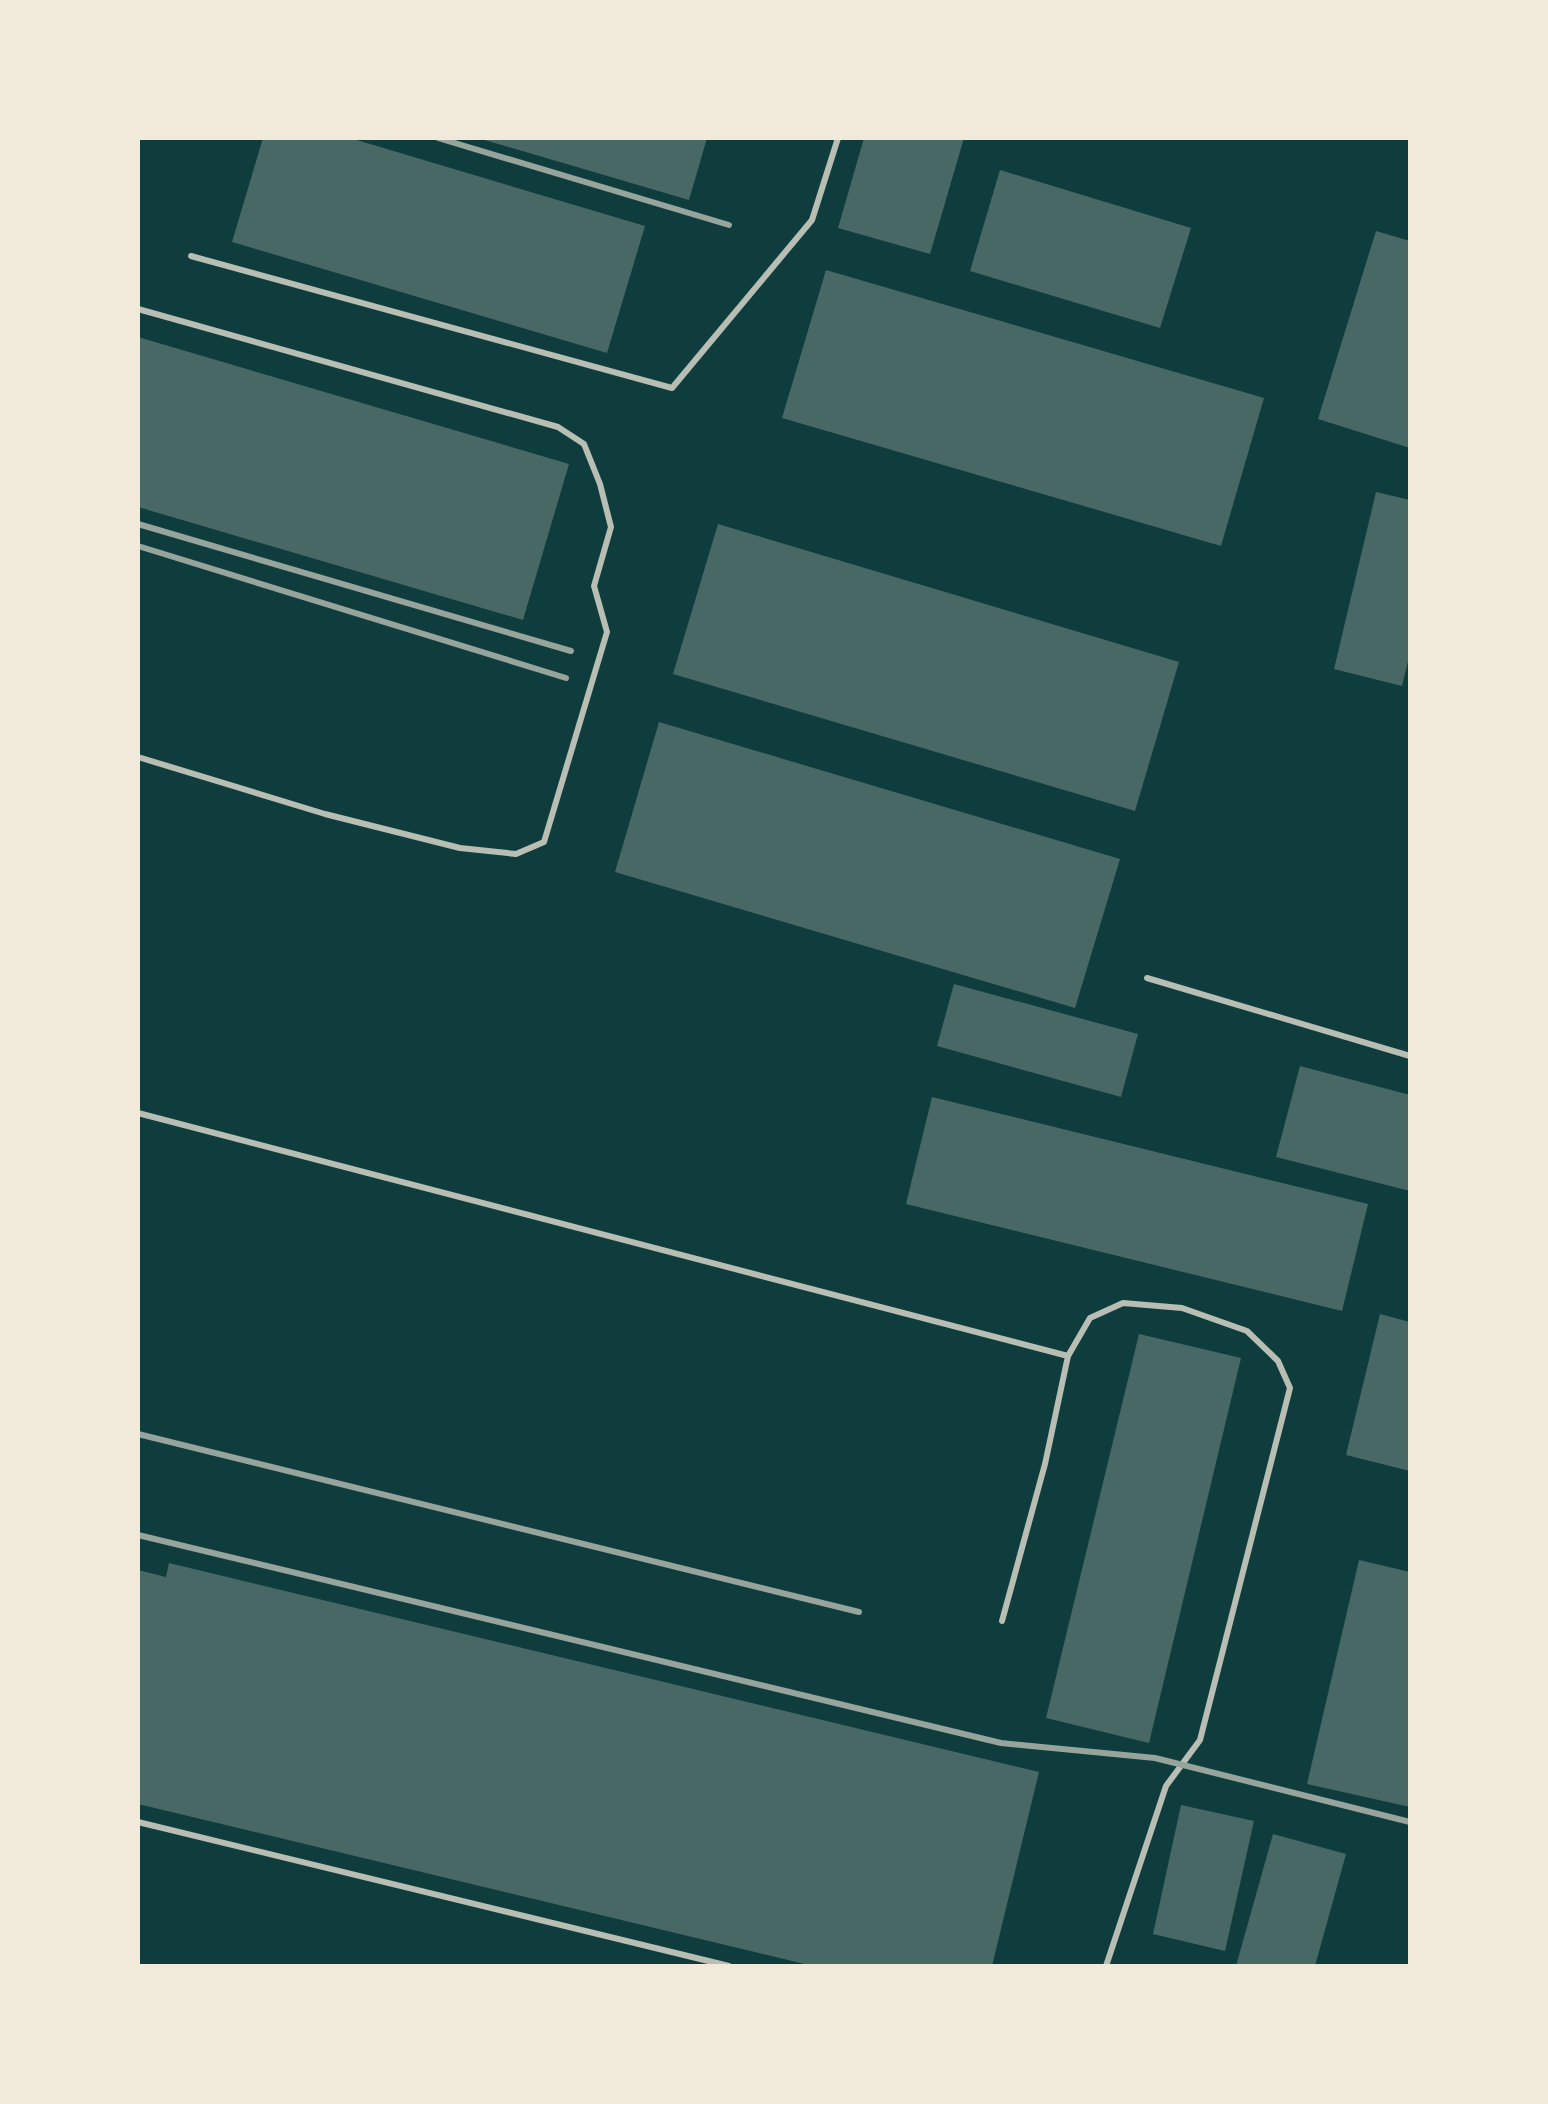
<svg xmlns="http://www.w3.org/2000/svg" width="1548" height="2104" font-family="'Exo 2',sans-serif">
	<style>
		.building { fill: #486865 }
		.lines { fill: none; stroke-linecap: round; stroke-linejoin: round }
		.service { stroke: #b8beb3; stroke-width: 6 }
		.rail { stroke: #97a49c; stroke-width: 6 }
	</style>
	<rect width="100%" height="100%" fill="#0f3d3e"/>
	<g class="building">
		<polygon points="263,138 350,138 645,226 607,353 232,242"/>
		<polygon points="478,138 707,138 689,200"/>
		<polygon points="864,138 964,138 930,254 838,228"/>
		<polygon points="1000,170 1191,228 1160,328 970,271"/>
		<polygon points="1376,231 1410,241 1410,448 1318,419"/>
		<polygon points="826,270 1264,398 1221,546 782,418"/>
		<polygon points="138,337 569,464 523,620 138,507"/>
		<polygon points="1376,492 1410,500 1410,653 1402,686 1334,669"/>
		<polygon points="718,524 1179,662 1135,811 673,674"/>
		<polygon points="659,722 1120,859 1075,1008 615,872"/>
		<polygon points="954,984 1138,1034 1121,1097 937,1046"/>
		<polygon points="1300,1066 1410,1095 1410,1191 1276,1157"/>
		<polygon points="932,1097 1368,1204 1342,1311 906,1204"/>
		<polygon points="1380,1314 1410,1322 1410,1471 1346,1455"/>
		<polygon points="1139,1334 1241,1358 1149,1743 1046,1718"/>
		<polygon points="1359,1560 1410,1572 1410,1807 1307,1784"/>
		<polygon points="169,1563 1039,1772 992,1966 813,1966 138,1804 138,1570 166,1577"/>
		<polygon points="1181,1805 1254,1821 1225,1951 1153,1934"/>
		<polygon points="1273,1834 1346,1854 1315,1966 1236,1966"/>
	</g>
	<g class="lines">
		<g class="service">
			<polyline points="191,256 672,388 812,220 838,138"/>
			<polyline points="138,309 558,427 584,444 600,484 611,527 594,586 607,632 544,842 516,854 460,848 325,814 138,757"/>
			<polyline points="1147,978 1410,1056"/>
			<polyline points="138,1113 1068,1356 1045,1464 1002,1621"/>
			<polyline points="1068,1356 1090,1318 1123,1303 1182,1308 1247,1331 1278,1361 1290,1388 1200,1740 1166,1786 1106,1966"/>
			<polyline points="138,1822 729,1966"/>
		</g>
		<g class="rail">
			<polyline points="438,138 729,225"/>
			<polyline points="138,524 571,651"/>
			<polyline points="138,546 566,678"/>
			<polyline points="138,1434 859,1612"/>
			<polyline points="138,1535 1001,1743 1155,1758 1410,1822"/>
		</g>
	</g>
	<rect width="1548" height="2104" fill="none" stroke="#f1e9da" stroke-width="280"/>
</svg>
